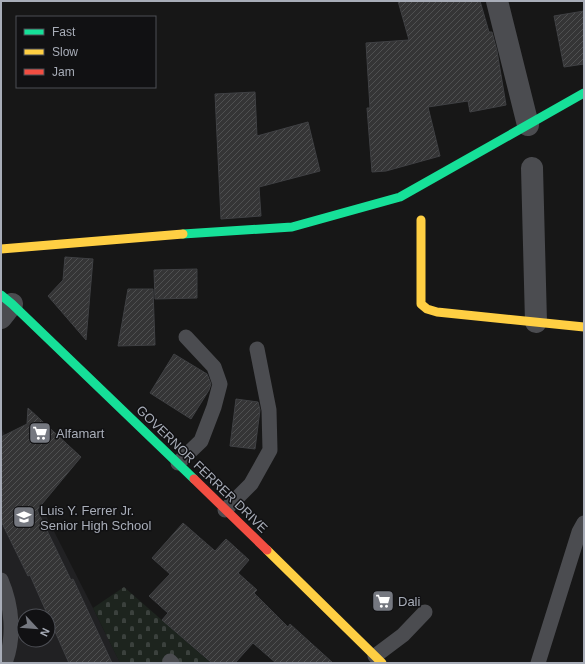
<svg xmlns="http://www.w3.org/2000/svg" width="585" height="664" font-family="Arial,sans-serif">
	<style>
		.built { fill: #212123; fill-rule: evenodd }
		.cemetery { fill: url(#cemetery-stones) }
		.building { fill: url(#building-hatch); stroke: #3f4043 }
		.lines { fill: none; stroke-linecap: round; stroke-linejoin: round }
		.lane { stroke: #4b4c50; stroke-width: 15 }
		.street { stroke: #4b4c50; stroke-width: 22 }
		.fast { stroke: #16e098; stroke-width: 9 }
		.slow { stroke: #ffcf43; stroke-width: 9 }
		.jam { stroke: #f24e42; stroke-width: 9 }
		.labels { text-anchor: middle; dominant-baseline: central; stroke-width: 3; stroke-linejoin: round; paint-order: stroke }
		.poi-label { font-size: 13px; fill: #a8adb8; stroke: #111113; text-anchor: start }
		.street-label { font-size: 13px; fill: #a8adb8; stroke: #111113 }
	</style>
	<defs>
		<pattern id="cemetery-stones" width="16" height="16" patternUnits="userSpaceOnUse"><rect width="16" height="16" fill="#1d241e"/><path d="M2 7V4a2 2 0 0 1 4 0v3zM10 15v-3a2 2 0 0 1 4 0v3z" fill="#3b413d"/></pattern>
		<pattern id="building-hatch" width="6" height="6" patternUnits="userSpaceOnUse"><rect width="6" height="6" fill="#353536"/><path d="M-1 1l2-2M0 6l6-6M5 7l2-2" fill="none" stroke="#4f5051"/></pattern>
	</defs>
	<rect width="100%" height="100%" fill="#171717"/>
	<path class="built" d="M 1,427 L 93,608 L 120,663 L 1,663 ZM 24,616 L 48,616 L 48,640 L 24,640 Z"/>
	<polygon class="cemetery" points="124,587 211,663 120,663 93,608"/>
	<g class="building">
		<polygon points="398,1 480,1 489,32 492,32 497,51 506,105 470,112 468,101 428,107 440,156 386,171 372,172 367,108 370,108 366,43 409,40"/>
		<polygon points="584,11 584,64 564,67 554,16"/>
		<polygon points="255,92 257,136 308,122 320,171 259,187 261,216 221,219 215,94"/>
		<polygon points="65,257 93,259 86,340 48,296 63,280"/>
		<polygon points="197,269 197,298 155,299 154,270"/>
		<polygon points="128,289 153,289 155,345 118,346"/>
		<polygon points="174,354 207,374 211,384 209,390 191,419 150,393"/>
		<polygon points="236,399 258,402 260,410 255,449 230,446"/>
		<polygon points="28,408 81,457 37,510 71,580 73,579 112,663 69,663 30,575 28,576 1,521 1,437 27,424"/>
		<polygon points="183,523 215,551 226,539 249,560 238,573 257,590 254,593 288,627 290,624 333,663 276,663 253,643 235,663 212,663 162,620 168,613 149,596 170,574 152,558"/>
	</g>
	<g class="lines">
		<g class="lane">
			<polyline points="178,463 201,441 214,407 220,384 214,367 186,337"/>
			<polyline points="225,510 251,484 270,450 269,410 257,349"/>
			<path d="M 1,580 C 12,606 15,636 5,663"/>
			<polyline points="375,656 403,635 425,612"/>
			<polyline points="170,663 170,661 172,663"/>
			<polyline points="538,663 579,532 584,523"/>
		</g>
		<g class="street">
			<polyline points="497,1 528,125"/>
			<polyline points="532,168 536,322"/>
			<polyline points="1,318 12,304"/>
		</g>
		<g class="fast">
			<polyline points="183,234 292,227 400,197 584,93"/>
			<polyline points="1,295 12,304 194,479"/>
		</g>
		<g class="slow">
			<polyline points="421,220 421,304 427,309 437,312 584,327"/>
			<polyline points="1,249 183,234"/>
			<polyline points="267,550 382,663"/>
		</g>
		<polyline class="jam" points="194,479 267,550"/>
	</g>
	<defs>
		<g id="supermarket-square" transform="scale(1.15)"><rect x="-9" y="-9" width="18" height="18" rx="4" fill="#757880" stroke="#111113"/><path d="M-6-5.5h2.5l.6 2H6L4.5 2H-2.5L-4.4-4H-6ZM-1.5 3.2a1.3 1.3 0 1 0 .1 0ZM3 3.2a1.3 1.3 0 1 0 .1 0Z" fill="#fff"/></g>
		<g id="school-square" transform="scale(1.15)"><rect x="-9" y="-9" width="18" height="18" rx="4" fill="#757880" stroke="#111113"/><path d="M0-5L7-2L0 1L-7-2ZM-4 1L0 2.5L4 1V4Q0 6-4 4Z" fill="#fff"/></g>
	</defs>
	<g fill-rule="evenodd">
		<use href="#supermarket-square" x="40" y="433"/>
		<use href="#school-square" x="24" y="517"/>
		<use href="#supermarket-square" x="383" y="601"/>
	</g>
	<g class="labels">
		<g class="poi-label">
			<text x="56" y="433">Alfamart</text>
			<text x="40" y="510">Luis Y. Ferrer Jr.<tspan x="40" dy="15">Senior High School</tspan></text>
			<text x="398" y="601">Dali</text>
		</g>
		<g class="street-label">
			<text transform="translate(202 469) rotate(44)">GOVERNOR FERRER DRIVE</text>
		</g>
	</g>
	<rect width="585" height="664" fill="none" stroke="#a8adb8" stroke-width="4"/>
	<rect x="16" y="16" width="140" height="72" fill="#111113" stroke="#4d4f55"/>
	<rect x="24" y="29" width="20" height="6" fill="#16e098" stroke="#4d4f55"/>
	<text x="52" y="36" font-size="12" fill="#a8adb8">Fast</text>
	<rect x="24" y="49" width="20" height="6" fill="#ffcf43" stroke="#4d4f55"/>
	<text x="52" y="56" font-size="12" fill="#a8adb8">Slow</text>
	<rect x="24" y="69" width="20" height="6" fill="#f24e42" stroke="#4d4f55"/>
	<text x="52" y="76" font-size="12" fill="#a8adb8">Jam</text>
	<g transform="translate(36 628) rotate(116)"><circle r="19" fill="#111113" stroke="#4d4f55"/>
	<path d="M0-3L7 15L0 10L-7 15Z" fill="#757880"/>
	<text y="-6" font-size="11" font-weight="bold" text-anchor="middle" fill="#a8adb8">N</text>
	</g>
</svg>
